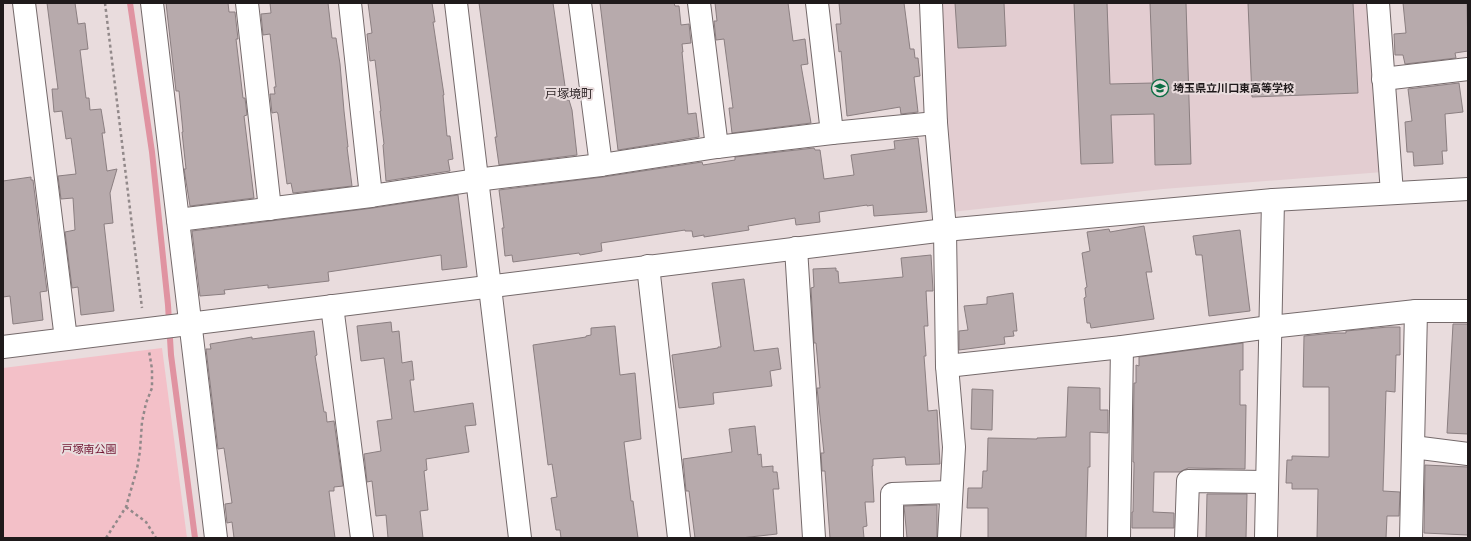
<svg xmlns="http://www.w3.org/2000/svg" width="1471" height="541" font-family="Signika,'Noto Sans JP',sans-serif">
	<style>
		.built { fill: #e3cdd1 }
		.green { fill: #f3c0c8 }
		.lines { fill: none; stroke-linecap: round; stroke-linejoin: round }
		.stream { stroke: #e093a1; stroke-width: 6 }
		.building { fill: #b7aaac; stroke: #8b7f81 }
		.minor-casing { stroke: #756a6b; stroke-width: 24 }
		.path { stroke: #92898a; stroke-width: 2.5; stroke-dasharray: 3 3; stroke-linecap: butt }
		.minor { stroke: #fff; stroke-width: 22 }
		.labels { text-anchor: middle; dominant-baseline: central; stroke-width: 4; stroke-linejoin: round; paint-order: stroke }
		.poi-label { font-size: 11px; font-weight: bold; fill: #1f1a1b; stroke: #e9dcdd; text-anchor: start }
		.park-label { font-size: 11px; fill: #711633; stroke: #e9dcdd }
		.neighbourhood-label { font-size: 12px; fill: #312729; stroke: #e9dcdd }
	</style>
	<rect width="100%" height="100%" fill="#e9dcdd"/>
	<polygon class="built" points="942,3 1367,3 1383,172 1163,189 951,212"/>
	<polygon class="green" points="162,348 187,538 3,538 3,368"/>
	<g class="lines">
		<polyline class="stream" points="130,3 152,152 168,305 171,355 195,538"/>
	</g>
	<g class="building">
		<polygon points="47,3 75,3 78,24 85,23 88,49 80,50 86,98 89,98 90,110 101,109 105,133 102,133 107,171 117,169 110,193 113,223 104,224 114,311 81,315 78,287 72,288 65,232 75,230 73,198 61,199 58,176 76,174 71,138 66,139 62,111 54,112 52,89 58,89"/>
		<polygon points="166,3 228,3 229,12 235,12 238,39 236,39 243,98 245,98 247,115 244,116 254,198 190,206 184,169 186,169 182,132 183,132 179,91 176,91"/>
		<polygon points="270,3 328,3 332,38 336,38 340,64 344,111 348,147 347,147 352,186 293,193 291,183 287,184 278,114 277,112 272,113 270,94 275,94 274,87 276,87 270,34 263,35 261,14 271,13"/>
		<polygon points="368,3 432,3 435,22 433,22 444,95 443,95 447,136 450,136 453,159 448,160 450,171 386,181 383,145 384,144 380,111 381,111 375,60 370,61 367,34 372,33"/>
		<polygon points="479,3 553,3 567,100 569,100 572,110 577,155 499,165 495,137 497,137"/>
		<polygon points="600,3 674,3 675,6 679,6 681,25 689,24 691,43 682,44 683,52 682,52 688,114 696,113 699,137 618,150"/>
		<polygon points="715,3 788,3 793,41 805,39 808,64 801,65 811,123 732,133 729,108 733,108 724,39 716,40 714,21 717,21"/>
		<polygon points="839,3 904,3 910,49 914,49 915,58 918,58 920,76 914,77 918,112 901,114 900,107 847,116 841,51 839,52 836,24 841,24"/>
		<polygon points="955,3 1004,3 1006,46 958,48"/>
		<polygon points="1074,3 1107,3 1110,84 1153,83 1150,3 1186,3 1191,164 1155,165 1154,114 1111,115 1113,163 1081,164"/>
		<polygon points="1248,3 1353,3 1358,93 1252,97"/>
		<polygon points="1403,3 1467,3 1468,51 1455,53 1456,58 1405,64 1403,55 1395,55 1394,34 1406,33"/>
		<polygon points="1459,83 1463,112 1445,114 1447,151 1442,151 1443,164 1414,166 1413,152 1407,152 1405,122 1412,121 1408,89"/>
		<polygon points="918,138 927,212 874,216 873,205 867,206 867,205 819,212 820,222 796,225 795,218 748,226 749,230 704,237 704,235 693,237 692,231 685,231 685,230 601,243 602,251 580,255 579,253 513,262 512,255 505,256 502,228 504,228 499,190 603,177 702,162 703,165 735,160 735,157 814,148 815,150 820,150 824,179 854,175 851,155 895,149 894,141"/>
		<polygon points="31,177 31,180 33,180 47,291 40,292 43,320 13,324 10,296 3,297 3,181"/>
		<polygon points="458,195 467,267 442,270 441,255 328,272 329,281 268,288 268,285 224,290 225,294 200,296 192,231 373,208"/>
		<polygon points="1144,226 1152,272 1146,272 1154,319 1091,328 1090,323 1087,323 1084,298 1086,297 1085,288 1087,287 1082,253 1090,251 1087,232 1109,229 1110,232"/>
		<polygon points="1240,230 1250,311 1209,316 1202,255 1196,255 1193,236"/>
		<polygon points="931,255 933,291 926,291 928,326 924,326 926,356 924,356 928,411 937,410 940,464 906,465 905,457 873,459 873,466 872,466 874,502 865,502 867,526 863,527 864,538 830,538 825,471 822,471 821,453 824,453 817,388 820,388 816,343 814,343 811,288 814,287 813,269 836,268 836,271 838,271 839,283 903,277 901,258"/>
		<polygon points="744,279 754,351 778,348 781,369 770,371 772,386 713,393 714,404 679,408 672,355 718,348 718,347 721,347 712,283"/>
		<polygon points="1013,293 1017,331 1013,331 1014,336 1004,337 1005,344 959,350 959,331 968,330 964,306 987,304 987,297"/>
		<polygon points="391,322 392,332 399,331 402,363 412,361 414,380 410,380 414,412 473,403 476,425 465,426 469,452 426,459 427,470 424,471 428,510 420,511 423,538 388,538 386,515 376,516 372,481 367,482 364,454 381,451 377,421 392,419 384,358 361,361 357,326"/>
		<polygon points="1453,324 1468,324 1468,434 1447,433"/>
		<polygon points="615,326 620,375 635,373 641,439 624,442 631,501 633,501 638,538 561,538 560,530 556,530 551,498 557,497 552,464 548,465 533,345 586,337 586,336 591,335 591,328"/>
		<polygon points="1388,327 1400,327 1400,355 1396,355 1395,392 1386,391 1383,491 1400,492 1399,516 1387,516 1386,538 1317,538 1318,489 1292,489 1292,483 1286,483 1287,460 1292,460 1292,456 1329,457 1329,387 1303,387 1304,336 1334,333 1346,333 1346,331"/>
		<polygon points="314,331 317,355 315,356 324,412 326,412 327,422 334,421 343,486 334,487 334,491 329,491 335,538 234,538 232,522 227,523 225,504 232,503 224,448 218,449 206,349 211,349 210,344 252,337 252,339"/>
		<polygon points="1243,343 1243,370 1240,370 1240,405 1246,405 1245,469 1188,468 1180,472 1154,472 1153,512 1174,513 1174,528 1132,528 1132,512 1133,512 1134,466 1134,462 1133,462 1134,383 1136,383 1136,365 1139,366 1139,357"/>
		<polygon points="1068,387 1100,388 1100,410 1108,410 1108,433 1090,432 1090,467 1088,467 1086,538 988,538 988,508 967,508 968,488 982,488 983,471 987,471 988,438 1037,439 1037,438 1066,437"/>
		<polygon points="972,389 993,390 992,430 971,429"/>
		<polygon points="755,426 758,455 761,454 762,467 773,466 773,472 777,472 779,489 773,489 777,534 741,538 695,538 689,491 686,491 683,459 732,452 729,429"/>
		<polygon points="1425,465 1468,467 1468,535 1424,533"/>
		<polygon points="1207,494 1247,494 1246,538 1206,538"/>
		<polygon points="937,505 937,538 907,538 904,506"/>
	</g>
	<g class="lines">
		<g class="minor-casing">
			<g id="minor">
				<polyline points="24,3 66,339"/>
				<polyline points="152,3 216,538"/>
				<polyline points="247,3 270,209"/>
				<polyline points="350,3 371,196"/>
				<polyline points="456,3 520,538"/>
				<polyline points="580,3 601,165"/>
				<polyline points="699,3 717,147"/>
				<polyline points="817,3 832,133"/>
				<polyline points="931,3 936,123 945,230 947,366 954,447 949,538"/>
				<polyline points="1378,3 1392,193"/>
				<polyline points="1383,79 1468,69"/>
				<polyline points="178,220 371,196 476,180 601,165 717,147 832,133 936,123"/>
				<polyline points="796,248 814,538"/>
				<polyline points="648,266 679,538"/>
				<polyline points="332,306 362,538"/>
				<polyline points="3,347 945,230 1273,200 1468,189"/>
				<polyline points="947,366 1122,347 1270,327 1416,311 1468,311"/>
				<polyline points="1413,447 1468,454"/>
				<polyline points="892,538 892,494 951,492"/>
				<polyline points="1119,538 1122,347"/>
				<polyline points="1186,538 1188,481 1266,482"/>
				<polyline points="1266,538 1273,200"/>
				<polyline points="1411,538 1416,311"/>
			</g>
		</g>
		<g class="path">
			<polyline points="105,3 142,308"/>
			<polyline points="126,507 146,522 156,538"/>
			<polyline points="106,538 126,507 137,469 140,451 142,422 146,403 152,388 152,369 149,351"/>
		</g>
		<use href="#minor" class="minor"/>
	</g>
	<defs>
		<g id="school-ring" transform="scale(0.9)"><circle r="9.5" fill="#e9dcdd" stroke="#0d6e44" stroke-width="1.5"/><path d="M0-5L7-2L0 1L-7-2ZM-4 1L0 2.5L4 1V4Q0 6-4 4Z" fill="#0d6e44"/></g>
	</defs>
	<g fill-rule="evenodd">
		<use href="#school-ring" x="1160" y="88"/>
	</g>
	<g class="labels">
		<g class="poi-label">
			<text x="1173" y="88">埼玉県立川口東高等学校</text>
		</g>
		<g class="park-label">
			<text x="89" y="449">戸塚南公園</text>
		</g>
		<g class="neighbourhood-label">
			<text x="569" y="94">戸塚境町</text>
		</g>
	</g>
	<rect width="1471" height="541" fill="none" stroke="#1f1a1b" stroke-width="8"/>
</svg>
